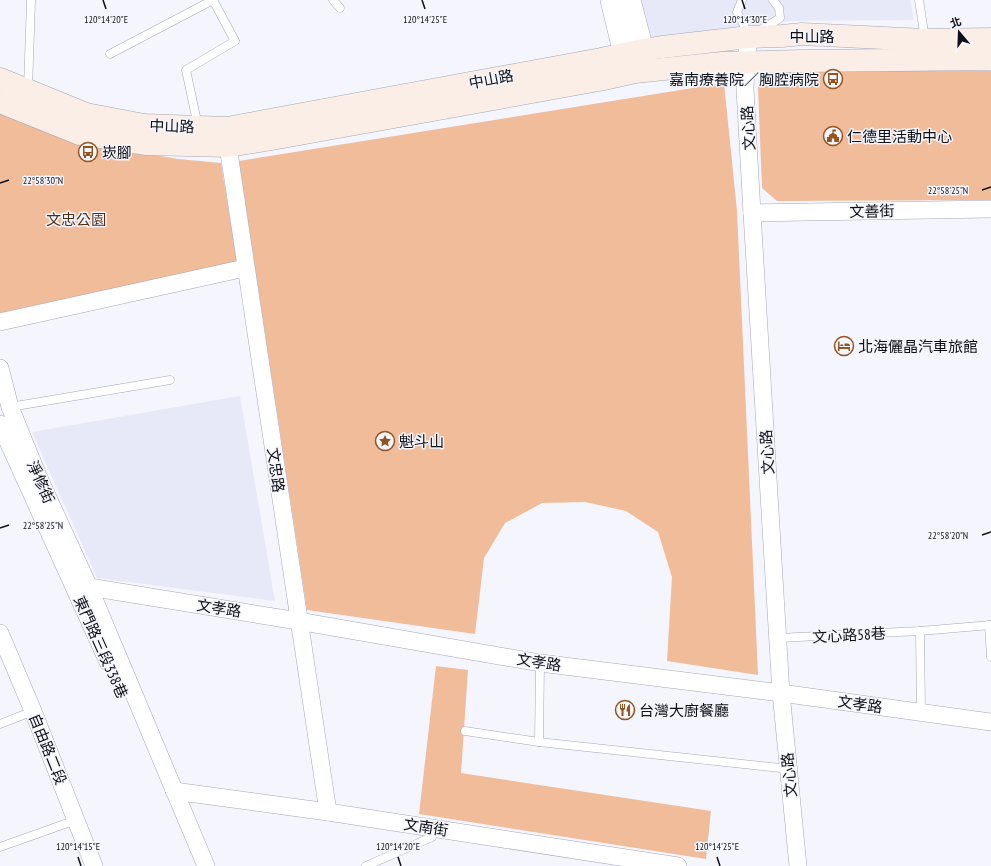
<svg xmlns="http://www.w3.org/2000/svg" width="991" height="866" font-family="'PT Sans Narrow','Noto Sans TC',sans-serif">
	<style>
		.built { fill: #e7e9f8 }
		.green { fill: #f1bc99 }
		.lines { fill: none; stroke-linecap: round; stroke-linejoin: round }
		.service-casing { stroke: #a5a7b9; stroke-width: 9 }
		.minor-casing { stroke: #a5a7b9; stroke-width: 18 }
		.tertiary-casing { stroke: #a5a7b9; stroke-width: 22 }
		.secondary-casing { stroke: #a5a7b9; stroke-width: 23 }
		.service { stroke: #fff; stroke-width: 8 }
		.minor { stroke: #fff; stroke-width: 17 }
		.tertiary { stroke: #fff; stroke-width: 21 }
		.secondary { stroke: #fbeee6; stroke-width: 22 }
		.ticks { fill: none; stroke: #0f1016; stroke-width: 1.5 }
		.labels { text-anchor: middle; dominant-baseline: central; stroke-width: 3; stroke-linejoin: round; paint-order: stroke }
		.street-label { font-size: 15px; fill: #0f1016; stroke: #f4f5fd }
		.poi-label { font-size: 15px; fill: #0f1016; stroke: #f4f5fd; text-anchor: start }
		.park-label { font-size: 15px; fill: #4f2f18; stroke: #f4f5fd }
		.ticks-label { font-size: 10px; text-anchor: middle; fill: #0f1016; stroke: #f4f5fd; stroke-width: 3; stroke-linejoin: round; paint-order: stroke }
	</style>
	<rect width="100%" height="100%" fill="#f4f5fd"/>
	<g class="built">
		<polygon points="641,0 910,0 914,20 790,21 716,30 651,42"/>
		<polygon points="240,396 275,601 97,578 32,432"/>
	</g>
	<g class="green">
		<polygon points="789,70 991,71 991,200 777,201 762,188 758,87"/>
		<polygon points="724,83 737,211 758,675 667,661 672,577 658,532 626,511 585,502 542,503 505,523 484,558 475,634 307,610 239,161"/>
		<polygon points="0,113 19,122 90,144 178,159 221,163 237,262 0,313"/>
		<polygon points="436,666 468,670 461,773 711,811 706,859 419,814"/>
	</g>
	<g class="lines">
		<g class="service-casing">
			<g id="service">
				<polyline points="333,0 340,8"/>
				<polyline points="742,0 737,12 749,35"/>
				<polyline points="919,0 925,39"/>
				<polyline points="761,30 780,18 779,8 773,0"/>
				<polyline points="110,54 213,0 235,41 186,70 198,126"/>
				<polyline points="28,89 31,0"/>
				<polyline points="10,407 170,380"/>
				<polyline points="989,625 991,657"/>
				<polyline points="920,631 921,712"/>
				<polyline points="778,638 920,631 991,625"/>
				<polyline points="0,724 33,711"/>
				<polyline points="465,731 539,742 789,769"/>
				<polyline points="539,742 540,663"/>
				<polyline points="0,847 76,820"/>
				<polyline points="366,866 432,837"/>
			</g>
		</g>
		<g class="minor-casing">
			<g id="minor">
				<polyline points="749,37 746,62 745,89 752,213 781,693 798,866"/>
				<path d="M 228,134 L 228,146 C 260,368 293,590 328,812"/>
				<polyline points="752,213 991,209"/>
				<polyline points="0,322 245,268"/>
				<polyline points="0,368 10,407 38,476 89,587 206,866"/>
				<polyline points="0,424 108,662"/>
				<polyline points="89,587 298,621 540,663 781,693 991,722"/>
				<polyline points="0,633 33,711 94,866"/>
				<polyline points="174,791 328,812 678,866"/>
			</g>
		</g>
		<g class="tertiary-casing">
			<g id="tertiary">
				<polyline points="611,0 624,54 634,69"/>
				<polyline points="630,0 643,50 637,67"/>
			</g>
		</g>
		<g class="secondary-casing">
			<g id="secondary">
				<polyline points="0,79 86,114 144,125 227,128 601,59 643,50 662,47 749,37 782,36 802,34 925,40 991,39"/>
				<polyline points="0,102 80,134 145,144 228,146 272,139 604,79 635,72 722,63 801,61 991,59"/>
			</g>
		</g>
		<use href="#service" class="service"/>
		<use href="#minor" class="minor"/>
		<use href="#tertiary" class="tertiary"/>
		<use href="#secondary" class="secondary"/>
	</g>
	<path class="ticks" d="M 103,0 L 106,9M 422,0 L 425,9M 742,0 L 745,9M 0,183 L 9,180M 982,190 L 991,187M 0,528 L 9,525M 982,535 L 991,532M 78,857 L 81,866M 398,857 L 401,866M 717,857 L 720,866"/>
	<defs>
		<g id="bus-ring" transform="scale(1)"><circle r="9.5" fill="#f4f5fd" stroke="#94531f" stroke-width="1.5"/><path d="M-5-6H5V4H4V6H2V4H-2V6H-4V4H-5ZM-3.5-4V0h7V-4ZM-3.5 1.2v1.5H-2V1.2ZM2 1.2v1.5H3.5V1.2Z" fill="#94531f"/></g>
		<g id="civic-ring" transform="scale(1)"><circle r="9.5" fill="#f4f5fd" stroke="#94531f" stroke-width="1.5"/><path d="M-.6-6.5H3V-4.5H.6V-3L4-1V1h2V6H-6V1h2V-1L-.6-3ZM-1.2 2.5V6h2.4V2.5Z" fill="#94531f"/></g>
		<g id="hotel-ring" transform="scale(1)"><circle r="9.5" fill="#f4f5fd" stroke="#94531f" stroke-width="1.5"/><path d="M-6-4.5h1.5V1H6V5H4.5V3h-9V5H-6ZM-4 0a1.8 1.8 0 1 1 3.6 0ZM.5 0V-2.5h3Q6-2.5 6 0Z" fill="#94531f"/></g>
		<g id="sight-ring" transform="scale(1)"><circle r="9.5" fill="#f4f5fd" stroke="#94531f" stroke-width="1.5"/><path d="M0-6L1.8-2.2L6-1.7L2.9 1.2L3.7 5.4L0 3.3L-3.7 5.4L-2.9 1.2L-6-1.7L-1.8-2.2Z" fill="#94531f"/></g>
		<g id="restaurant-ring" transform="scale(1)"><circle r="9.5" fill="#f4f5fd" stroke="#94531f" stroke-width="1.5"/><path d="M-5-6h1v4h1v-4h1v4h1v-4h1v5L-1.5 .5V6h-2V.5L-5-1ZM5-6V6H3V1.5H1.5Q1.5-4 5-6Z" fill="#94531f"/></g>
	</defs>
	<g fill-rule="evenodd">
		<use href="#bus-ring" x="833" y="79"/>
		<use href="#civic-ring" x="833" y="136"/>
		<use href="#bus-ring" x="88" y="152"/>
		<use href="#hotel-ring" x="844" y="346"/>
		<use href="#sight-ring" x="385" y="441"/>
		<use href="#restaurant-ring" x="625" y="710"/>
	</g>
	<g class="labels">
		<g class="street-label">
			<text x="812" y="36">中山路</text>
			<text transform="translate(491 79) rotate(-11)">中山路</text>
			<text transform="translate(172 126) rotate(2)">中山路</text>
			<text transform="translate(748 128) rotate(-93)">文心路</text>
			<text transform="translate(872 211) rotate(-1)">文善街</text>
			<text transform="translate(767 452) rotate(-93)">文心路</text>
			<text transform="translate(276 470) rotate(82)">文忠路</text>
			<text transform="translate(41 482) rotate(66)">淨修街</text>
			<text transform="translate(219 608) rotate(9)">文孝路</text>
			<text transform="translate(849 635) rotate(-3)">文心路58巷</text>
			<text transform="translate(101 647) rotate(66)">東門路三段338巷</text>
			<text transform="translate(539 662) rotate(9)">文孝路</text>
			<text transform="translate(860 704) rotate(8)">文孝路</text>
			<text transform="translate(48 749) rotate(68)">自由路二段</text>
			<text transform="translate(789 775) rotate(-95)">文心路</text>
			<text transform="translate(426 827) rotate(9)">文南街</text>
		</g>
		<g class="poi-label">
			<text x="819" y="79" text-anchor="end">嘉南療養院／胸腔病院</text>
			<text x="847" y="136">仁德里活動中心</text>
			<text x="102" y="152">崁腳</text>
			<text x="858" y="346">北海儷晶汽車旅館</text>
			<text x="399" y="441">魁斗山</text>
			<text x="639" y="710">台灣大廚餐廳</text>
		</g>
		<g class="park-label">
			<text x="76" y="219">文忠公園</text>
		</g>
	</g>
	<g class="ticks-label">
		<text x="106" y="23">120°14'20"E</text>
		<text x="425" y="23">120°14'25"E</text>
		<text x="745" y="23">120°14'30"E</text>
		<text x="43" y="184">22°58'30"N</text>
		<text x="948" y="194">22°58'25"N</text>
		<text x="43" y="529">22°58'25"N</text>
		<text x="948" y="539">22°58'20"N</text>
		<text x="78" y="850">120°14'15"E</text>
		<text x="398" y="850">120°14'20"E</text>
		<text x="717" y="850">120°14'25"E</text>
	</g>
	<g transform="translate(959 32) rotate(341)" stroke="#f4f5fd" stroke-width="3" paint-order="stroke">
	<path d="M0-3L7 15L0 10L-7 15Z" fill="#0f1016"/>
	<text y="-6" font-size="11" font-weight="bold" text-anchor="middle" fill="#0f1016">北</text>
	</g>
</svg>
